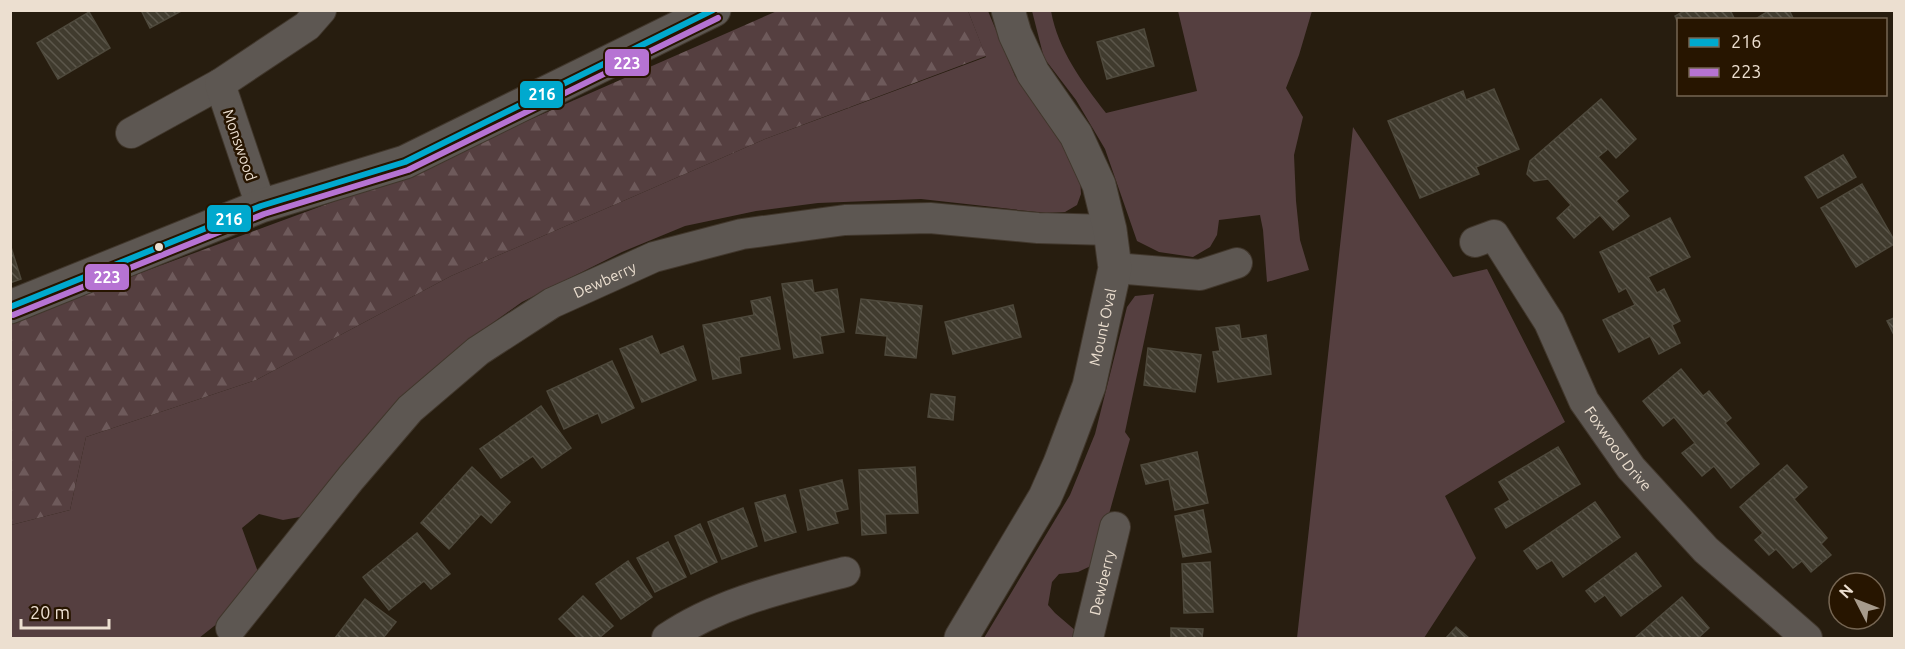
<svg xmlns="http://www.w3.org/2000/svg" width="1905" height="649" font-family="Ubuntu,sans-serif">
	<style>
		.grass { fill: #553f40 }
		.forest { fill: url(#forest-firs) }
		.building { fill: url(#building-back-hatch); stroke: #4e493c; stroke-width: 1.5 }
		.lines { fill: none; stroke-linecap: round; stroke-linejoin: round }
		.minor-casing { stroke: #41372c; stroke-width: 32 }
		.tertiary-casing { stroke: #41372c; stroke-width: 35 }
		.minor { stroke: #5d5752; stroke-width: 30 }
		.tertiary { stroke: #5d5752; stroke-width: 33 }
		.bus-1-casing { stroke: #271500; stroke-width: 10 }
		.bus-2-casing { stroke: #271500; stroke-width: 10 }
		.bus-1 { stroke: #00a9ce; stroke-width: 6 }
		.bus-2 { stroke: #b673d3; stroke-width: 6 }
		.bus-dot { fill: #ecdfd0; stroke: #271500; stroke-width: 2 }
		.labels { text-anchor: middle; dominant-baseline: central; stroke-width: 5; stroke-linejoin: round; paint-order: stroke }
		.street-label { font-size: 15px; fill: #ecdfd0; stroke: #271500 }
		.line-badge { stroke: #271500; stroke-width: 2 }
		.badge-label { font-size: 16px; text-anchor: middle; font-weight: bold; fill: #fff }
	</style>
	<defs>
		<pattern id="forest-firs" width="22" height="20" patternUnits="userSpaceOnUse" patternTransform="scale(1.5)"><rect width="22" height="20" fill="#553f40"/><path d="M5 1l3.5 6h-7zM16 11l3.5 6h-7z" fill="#6e5a5b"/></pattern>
		<pattern id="building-back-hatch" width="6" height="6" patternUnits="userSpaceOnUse" patternTransform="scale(1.5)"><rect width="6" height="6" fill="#403b2e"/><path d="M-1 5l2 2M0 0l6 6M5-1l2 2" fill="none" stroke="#5c574b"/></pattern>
	</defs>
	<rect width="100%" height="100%" fill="#271d0f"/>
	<g class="grass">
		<polygon points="968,11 988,11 1015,76 1065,147 1080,176 1081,194 1077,205 1065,212 1046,213 921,199 818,203 756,211 685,226 622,252 522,302 467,341 403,398 300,517 283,520 259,514 242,528 258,572 218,623 199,638 11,638 11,525 70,510 86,437 256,380 451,276 765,139 986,57"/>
		<path d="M 1032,11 L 1051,11 C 1058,50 1082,82 1106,113 L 1197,91 L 1178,11 L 1312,11 L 1299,55 L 1286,88 L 1303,117 L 1294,155 L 1296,201 L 1300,240 L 1309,270 L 1267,282 L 1263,230 L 1260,215 L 1219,220 L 1217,235 L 1210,247 L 1193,257 L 1159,252 L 1137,241 L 1105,149 L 1076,100 L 1044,58 Z"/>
		<polygon points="1353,127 1453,277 1487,269 1565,422 1445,496 1476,558 1424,638 1297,638"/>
		<polygon points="1154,294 1125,432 1130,439 1095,564 1078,572 1059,574 1052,582 1048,605 1055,613 1076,631 1076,638 984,638 1070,495 1095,434 1127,307 1135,296"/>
	</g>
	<polygon class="forest" points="777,11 968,11 986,56 765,139 451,276 256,380 86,437 70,510 11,525 11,324 40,310 395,179"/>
	<g class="building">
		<polygon points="141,10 183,10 150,28"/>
		<polygon points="1686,10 1730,10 1735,20 1678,20 1678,23 1675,16"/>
		<polygon points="1770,10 1789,10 1794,20 1754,20"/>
		<polygon points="89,12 110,48 58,79 37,43"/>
		<polygon points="1144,29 1154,66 1107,79 1097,42"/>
		<polygon points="1494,89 1519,149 1476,167 1479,174 1420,198 1388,121 1463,91 1466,100"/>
		<polygon points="1601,99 1636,139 1616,158 1608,149 1598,157 1628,191 1616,201 1629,216 1613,230 1600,215 1574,238 1557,218 1571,205 1548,179 1534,181 1527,174 1530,161"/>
		<polygon points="1843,155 1856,177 1818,198 1805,177"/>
		<polygon points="1862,184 1894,240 1894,244 1856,267 1821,208"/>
		<polygon points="1670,218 1690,257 1648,277 1657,293 1664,289 1680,321 1672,325 1680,343 1659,354 1650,336 1619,352 1603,320 1635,305 1626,288 1619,292 1600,252"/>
		<polygon points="10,244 21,279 10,283"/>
		<polygon points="812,280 814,293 837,289 844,332 820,336 823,353 794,358 782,284"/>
		<polygon points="770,297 780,349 739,357 741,373 713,379 703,325 754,315 751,301"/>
		<polygon points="861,299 922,306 916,358 885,355 887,336 856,333"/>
		<polygon points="1013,305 1021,337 953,354 945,322"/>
		<polygon points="1894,318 1894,335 1887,321"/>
		<polygon points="1239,325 1241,339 1266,335 1271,374 1218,382 1213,352 1220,351 1216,328"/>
		<polygon points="652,336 660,355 683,346 696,380 642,402 620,349"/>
		<polygon points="1148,348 1201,355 1195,392 1144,385"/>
		<polygon points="612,361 634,408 602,423 598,413 564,429 547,391"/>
		<polygon points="1681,369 1703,396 1709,391 1731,418 1725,423 1759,464 1731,488 1714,466 1702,476 1682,453 1695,443 1674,417 1663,426 1643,401"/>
		<polygon points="931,394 955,397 953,420 928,417"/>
		<polygon points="541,406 571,448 542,468 533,456 501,478 480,449"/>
		<polygon points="1558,447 1580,484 1506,528 1495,509 1510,500 1499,482"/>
		<polygon points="1197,452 1208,503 1175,510 1169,479 1146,484 1141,465"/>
		<polygon points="1787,465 1807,487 1794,499 1827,538 1821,544 1831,555 1811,572 1802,561 1793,568 1776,549 1769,555 1755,540 1763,533 1740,507"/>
		<polygon points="472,467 510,502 491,523 481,514 449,549 421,523"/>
		<polygon points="915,467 918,513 885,514 886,533 862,535 859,470"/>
		<polygon points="842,480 848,509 835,512 838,523 808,530 800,490"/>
		<polygon points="785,495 796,532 765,541 755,503"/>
		<polygon points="1595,502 1620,537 1563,577 1552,560 1537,569 1524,551"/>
		<polygon points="743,508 757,546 722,559 708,522"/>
		<polygon points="1203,510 1211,552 1183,557 1175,516"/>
		<polygon points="700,524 717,562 691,574 675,536"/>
		<polygon points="417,533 450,574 431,589 424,581 389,610 363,577"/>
		<polygon points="668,542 686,577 655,592 637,558"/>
		<polygon points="1636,553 1661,586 1621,616 1605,595 1595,602 1586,591"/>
		<polygon points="628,561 652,597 621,619 596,584"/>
		<polygon points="1210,562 1213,612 1184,613 1182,564"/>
		<polygon points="583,596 613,626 599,638 578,638 559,619"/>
		<polygon points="1682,597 1709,628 1698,638 1635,638"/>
		<polygon points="365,599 396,622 383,638 335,638"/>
		<polygon points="1456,627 1469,638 1446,638"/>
		<polygon points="1171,628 1203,629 1202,638 1171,638"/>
	</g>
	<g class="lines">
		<g class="minor-casing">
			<g id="minor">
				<polyline points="131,133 220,84"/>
				<polyline points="261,206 220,84 307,26 321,10"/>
				<path id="s1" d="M 1475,242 L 1494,235 L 1549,322 L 1584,401 L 1631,468 L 1706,550 L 1807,638"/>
				<polyline points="1115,268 1200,275 1237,263"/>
				<path id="s2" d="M 231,628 L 351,478 L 410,409 L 478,351 L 552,303 L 654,257 L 742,234 L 845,220 L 930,218 L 1038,228 L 1110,230"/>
				<path d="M 667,638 C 720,602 784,588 845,572"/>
				<path id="s3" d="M 1088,638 L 1115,527"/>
			</g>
		</g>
		<g class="tertiary-casing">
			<g id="tertiary">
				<polyline points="10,307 261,206 405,162 714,10"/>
				<path id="s4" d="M 961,638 L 1045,497 L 1060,463 L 1089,386 L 1115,268 L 1110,230 L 1099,185 L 1076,135 L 1033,73 L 1015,34 L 1008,10"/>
			</g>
		</g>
		<use href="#minor" class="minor"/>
		<use href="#tertiary" class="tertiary"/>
		<g class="bus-1-casing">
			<polyline id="bus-1" points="10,307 261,206 405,162 713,10"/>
		</g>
		<g class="bus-2-casing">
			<polyline id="bus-2" points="13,315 264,214 408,170 718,18"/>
		</g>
		<use href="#bus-1" class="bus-1"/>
		<use href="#bus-2" class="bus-2"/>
	</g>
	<circle class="bus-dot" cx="159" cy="247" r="5"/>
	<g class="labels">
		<g class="street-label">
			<text transform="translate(240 145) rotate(71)">Monswood</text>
			<text stroke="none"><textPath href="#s2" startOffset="518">Dewberry</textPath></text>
			<text stroke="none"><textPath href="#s4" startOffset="344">Mount Oval</textPath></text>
			<text stroke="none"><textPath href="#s1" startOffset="268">Foxwood Drive</textPath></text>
			<text stroke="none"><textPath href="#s3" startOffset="57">Dewberry</textPath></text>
		</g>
	</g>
	<g class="line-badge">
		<rect x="604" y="48" width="46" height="29" rx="6" fill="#b673d3"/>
		<rect x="519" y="80" width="45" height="29" rx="6" fill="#00a9ce"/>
		<rect x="206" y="204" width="46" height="29" rx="6" fill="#00a9ce"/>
		<rect x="84" y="263" width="46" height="28" rx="6" fill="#b673d3"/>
	</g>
	<g class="badge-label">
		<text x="627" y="69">223</text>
		<text x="542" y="100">216</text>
		<text x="229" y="225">216</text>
		<text x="107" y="283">223</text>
	</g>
	<rect width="1905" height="649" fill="none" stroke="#ecdfd0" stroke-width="24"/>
	<rect x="1677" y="18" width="210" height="78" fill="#271500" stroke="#766653" stroke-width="1.5"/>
	<rect x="1689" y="38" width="30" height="9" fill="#00a9ce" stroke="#766653" stroke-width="1.5"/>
	<text x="1731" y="48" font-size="18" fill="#ecdfd0">216</text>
	<rect x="1689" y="68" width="30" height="9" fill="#b673d3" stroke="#766653" stroke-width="1.5"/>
	<text x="1731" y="78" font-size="18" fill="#ecdfd0">223</text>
	<g transform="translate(1857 601) rotate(312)"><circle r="28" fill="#271500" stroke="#766653" stroke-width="1.5"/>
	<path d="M0-4.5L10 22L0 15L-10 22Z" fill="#a79b8c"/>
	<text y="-9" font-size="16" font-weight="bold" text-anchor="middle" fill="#ecdfd0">N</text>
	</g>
	<path d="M21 619v9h88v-9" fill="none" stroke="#ecdfd0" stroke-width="3"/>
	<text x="30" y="619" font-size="18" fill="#ecdfd0" stroke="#271500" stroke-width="4.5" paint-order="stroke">20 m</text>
</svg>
